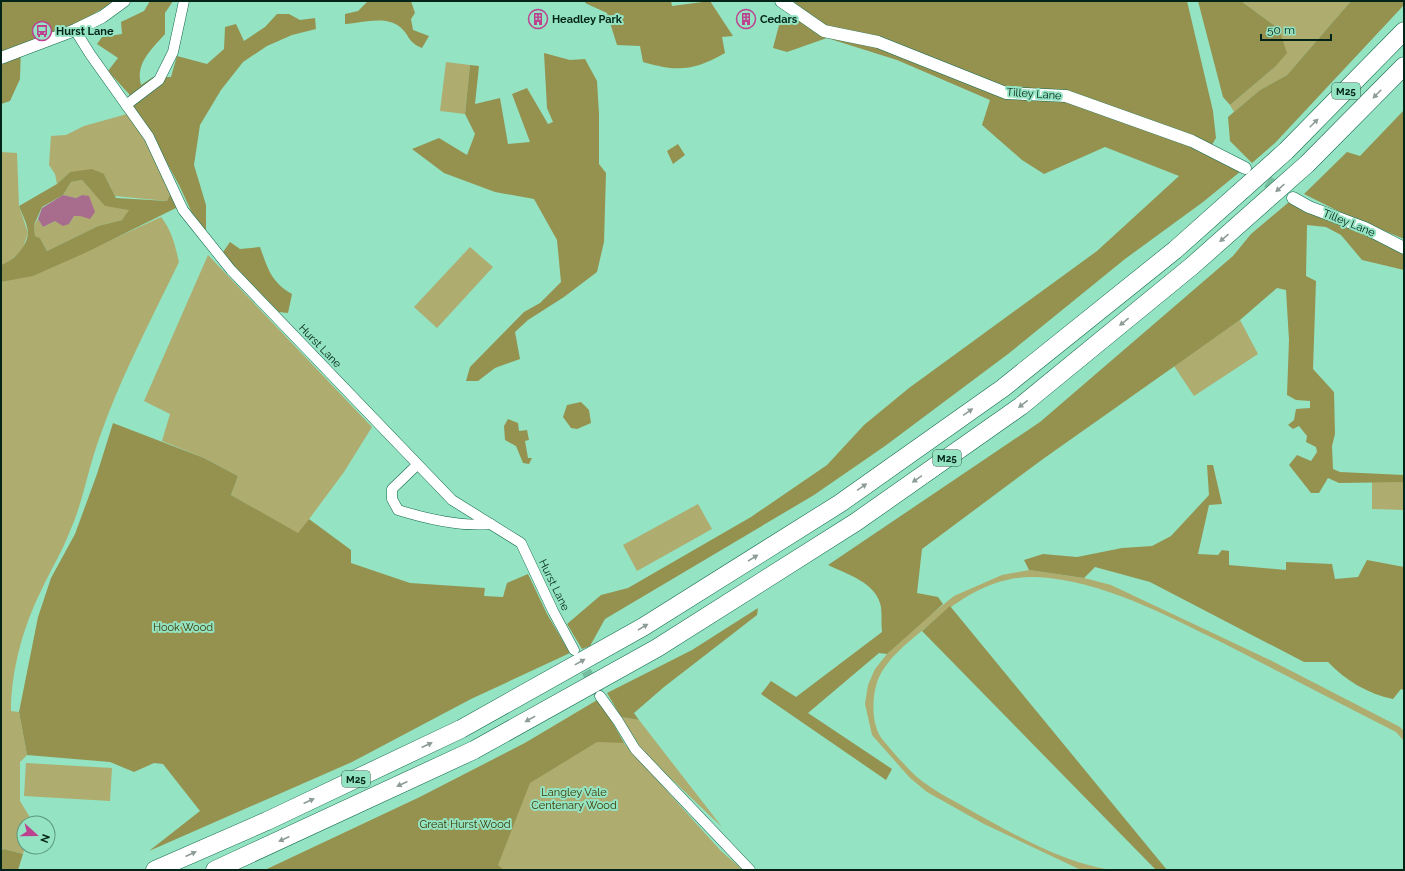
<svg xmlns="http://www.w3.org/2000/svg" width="1405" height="871" font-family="Raleway,sans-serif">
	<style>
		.green { fill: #afac6f }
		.forest { fill: #959250; fill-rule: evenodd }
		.water { fill: #a86c8d }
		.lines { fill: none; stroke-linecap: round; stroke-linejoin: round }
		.minor-tunnel { stroke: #77bda0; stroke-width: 10; stroke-dasharray: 10 5; stroke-linecap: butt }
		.tertiary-tunnel { stroke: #77bda0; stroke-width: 12; stroke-dasharray: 12 6; stroke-linecap: butt }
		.minor-casing { stroke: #116a4e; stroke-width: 11 }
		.tertiary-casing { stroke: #116a4e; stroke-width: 13 }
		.motorway-casing { stroke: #116a4e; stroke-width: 19 }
		.minor { stroke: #fff; stroke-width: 10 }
		.tertiary { stroke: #fff; stroke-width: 12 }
		.motorway { stroke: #fff; stroke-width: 18 }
		.oneway { fill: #8d9c97 }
		.labels { text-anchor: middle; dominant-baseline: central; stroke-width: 4; stroke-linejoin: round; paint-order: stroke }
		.shield { fill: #94e3c2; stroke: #2e5d4b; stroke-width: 1 }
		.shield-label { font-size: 10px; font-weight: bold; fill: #022418 }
		.poi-label { font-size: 11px; font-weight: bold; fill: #022418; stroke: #94e3c2; text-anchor: start }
		.street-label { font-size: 11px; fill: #022418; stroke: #94e3c2 }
		.park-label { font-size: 11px; fill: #3b3700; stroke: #94e3c2 }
	</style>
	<rect width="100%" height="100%" fill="#94e3c2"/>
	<g class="green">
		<polygon points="1241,1 1351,1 1287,75 1260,90 1234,112 1230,105 1275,67 1279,29"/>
		<polygon points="446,62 470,65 465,114 440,111"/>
		<polygon points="127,114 147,142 172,190 167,201 115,196 104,174 70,172 57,184 55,174 49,165 51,136 66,135 84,126"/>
		<polygon points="1,152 17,153 19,206 28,233 22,250 7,263 1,265"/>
		<polygon points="82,180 91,190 130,210 122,220 98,226 47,251 40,238 35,236 34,225 38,219 43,227 55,221 69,224 74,216 79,216 82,195 76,198 63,195 71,182"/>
		<path d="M 161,217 C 172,231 175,245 179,262 C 151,320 120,378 99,439 C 88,469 83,502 70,531 C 62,552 50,571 41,591 C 23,627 11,671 11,711 L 19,712 L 27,755 L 20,762 L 20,801 L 31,819 L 30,823 L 24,823 L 25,847 L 23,854 L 4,849 L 1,850 L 1,282 L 39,273 Z"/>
		<polygon points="470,247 493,267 437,328 414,307"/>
		<polygon points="208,255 372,427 344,472 298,534 231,495 238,476 204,458 162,441 170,414 144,401"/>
		<polygon points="1240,320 1258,354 1194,396 1174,366"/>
		<polygon points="1372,481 1404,482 1404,510 1372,509"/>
		<polygon points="698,504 712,529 637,571 623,545"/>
		<path d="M 1029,570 L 1084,578 L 1111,585 L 1272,661 L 1400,727 L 1404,731 L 1404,741 L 1396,732 C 1337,702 1278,671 1219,641 C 1161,613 1103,581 1037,577 C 997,575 959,598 930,624 C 911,640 882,661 876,686 C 872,701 872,722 880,736 C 887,746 908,769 917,777 C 932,790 951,799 968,809 C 1010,832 1064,864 1112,870 L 1081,870 L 984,824 L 927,792 L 910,778 L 872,735 L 865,704 L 868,685 L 875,669 L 887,654 L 924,620 L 954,596 L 1002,575 Z"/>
		<polygon points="599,699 624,743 721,851 743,870 265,870 420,797 525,743"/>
		<polygon points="621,717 639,720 722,827 644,753"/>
		<polygon points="26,763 112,768 110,801 24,796"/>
	</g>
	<g class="forest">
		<polygon points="1,1 115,1 69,29 21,46 20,79 10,101 1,104 1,107"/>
		<path d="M 150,1 L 173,1 L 165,13 L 165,34 C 152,49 135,63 141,85 L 153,77 L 171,77 L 177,56 L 207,64 L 224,49 L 225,27 L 236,24 L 244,41 L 265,27 L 277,14 L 289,14 L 300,20 L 315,18 L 316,29 L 292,35 L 267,46 L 243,62 L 221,90 L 200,125 L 194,165 L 206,205 L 206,230 L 192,213 L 180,187 L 149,130 L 136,113 L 129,94 L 108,71 L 118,58 L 97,44 L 102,37 L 122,34 L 121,22 L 144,11 Z"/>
		<path d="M 368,1 L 411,1 L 415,13 L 411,19 L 413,30 L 429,36 L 422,48 C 407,42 410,35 400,27 C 386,15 361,23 345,24 L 345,14 L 358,11 Z"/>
		<path d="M 586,1 L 671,1 L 672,6 L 710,1 L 733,36 L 722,37 L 725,53 C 693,71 678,72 643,62 L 640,46 L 617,45 L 607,13 L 585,3 Z"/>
		<polygon points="794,1 1187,1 1213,111 1216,138 1207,153 1241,171 1203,202 1125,259 1008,354 885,446 814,495 605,619 590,646 582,649 567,624 601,595 628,588 751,517 827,465 864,425 909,388 1097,251 1179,176 1105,147 1044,174 1022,160 982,125 990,100 897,60 827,38 787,52 773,48 779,25 796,20 801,12"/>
		<polygon points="1198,1 1241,1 1279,29 1287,53 1275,67 1230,105 1223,97"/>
		<polygon points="1351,1 1404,1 1404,5 1275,143 1252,163 1230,141 1228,117 1260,90 1287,75"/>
		<polygon points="544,53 570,60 585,59 597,81 599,114 599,164 606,173 604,242 597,272 564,297 528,320 515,332 520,359 495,368 478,381 466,381 470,367 524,312 540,303 561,282 557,240 534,199 495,192 444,173 412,149 439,138 467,155 475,134 465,114 470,65 479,66 475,104 500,98 508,144 530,142 512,94 527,88 548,124 553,122 547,108"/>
		<polygon points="1404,110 1404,239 1344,214 1304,194 1347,152 1360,156"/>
		<polygon points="678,144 685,155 673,164 667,151"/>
		<path d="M 92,169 L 104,174 L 116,198 L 167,201 L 172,190 L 178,207 L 85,253 L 33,276 L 1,282 L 1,265 C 13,261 27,247 28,233 C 28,225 22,214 19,206 L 57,184 L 70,172 ZM 82,180 L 105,206 L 129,210 L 122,220 L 98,226 L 47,251 L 40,238 L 35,236 L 34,225 L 42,207 L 63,195 L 71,182 Z"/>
		<path d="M 1289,202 L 1370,236 L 1404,253 L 1404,270 L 1362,260 L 1341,235 L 1326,227 L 1307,225 L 1306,276 L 1316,281 L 1313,369 L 1334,392 L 1335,434 L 1332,446 L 1333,469 L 1340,472 L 1404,475 L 1404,482 L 1339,483 L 1328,478 L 1319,493 L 1311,493 L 1289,465 L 1297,455 L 1311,461 L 1317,452 L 1316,447 L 1306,442 L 1307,436 L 1299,426 L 1293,429 L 1288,425 L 1294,420 L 1296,409 L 1310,408 L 1310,401 L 1296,400 L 1287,395 L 1289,340 L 1286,290 L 1277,288 L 1240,320 L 1043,459 L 922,549 L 917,593 L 938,597 L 943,604 L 887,654 L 879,653 L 808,713 L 892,769 L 886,780 L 761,694 L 771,681 L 796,697 L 882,632 C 881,624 882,615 881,607 C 877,583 847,574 828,565 L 1040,422 L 1233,256 L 1251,234 Z"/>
		<path d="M 230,242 L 240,249 L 260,247 C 268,269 271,282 292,294 L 288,313 L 279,312 L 233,265 L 223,252 Z"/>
		<polygon points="581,402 589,410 591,423 577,429 571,428 563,417 567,405"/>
		<polygon points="508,419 518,423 519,431 527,430 529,440 525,441 528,458 532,458 529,464 523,463 516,446 505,440 504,426"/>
		<polygon points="113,423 204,458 238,476 231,495 298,533 309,519 351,550 351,563 410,583 485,588 484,596 503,597 507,583 528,574 547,614 570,653 471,699 352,762 149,851 200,811 163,764 154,763 134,772 110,762 27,755 19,712 38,617 51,578 75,534 97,474"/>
		<path d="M 1207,465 L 1213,465 L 1222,504 L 1209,505 L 1198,554 L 1218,555 L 1222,550 L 1229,551 L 1229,565 L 1286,570 L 1286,562 L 1332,564 L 1335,579 L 1358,577 L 1367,560 L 1404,567 L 1404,690 L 1401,689 L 1393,699 C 1368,694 1345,680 1328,662 L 1304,662 L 1150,582 L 1095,567 L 1084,578 L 1029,570 L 1024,560 L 1043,554 L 1077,557 L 1122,548 L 1152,546 L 1171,536 L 1209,495 Z"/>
		<polygon points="950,606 1167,870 1156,870 922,631"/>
		<polygon points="758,608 757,615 664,687 634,713 639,720 621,717 607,693 692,650"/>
		<polygon points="599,699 624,743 597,742 530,783 498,865 504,870 265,870 420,797 525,743"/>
		<polygon points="4,849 23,854 18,870 1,870 1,850"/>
	</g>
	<polygon class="water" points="63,195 76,198 82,195 89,196 95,212 90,219 80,216 74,216 69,224 63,226 55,221 43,227 38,219 42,208"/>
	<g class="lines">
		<polyline class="minor-tunnel" points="579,658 600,696"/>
		<polyline class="tertiary-tunnel" points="1252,172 1284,192"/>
		<g class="minor-casing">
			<g id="minor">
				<polyline points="75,30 90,54 149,137 183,210 231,270 452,500 521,543 553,611 574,650"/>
				<polyline points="126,105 159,80 173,52 184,1"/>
				<path d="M 417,465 L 392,489 L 392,499 L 398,510 C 427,519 461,527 491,524"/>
				<polyline points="600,696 618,721 635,749 750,870"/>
			</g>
		</g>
		<g class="tertiary-casing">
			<g id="tertiary">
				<polyline points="781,1 824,31 878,42 1006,93 1066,96 1192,141 1245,168"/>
				<polyline points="1,58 75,30 102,17 124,1"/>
				<polyline points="1293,198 1309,207 1365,228 1404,248"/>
			</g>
		</g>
		<g class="motorway-casing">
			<g id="motorway">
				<polyline points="155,870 267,821 461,729 643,627 839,504 1003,388 1175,250 1286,151 1404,31"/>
				<polyline points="215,870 474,750 657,648 856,522 1021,406 1192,266 1307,164 1404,66"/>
			</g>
		</g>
		<use href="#minor" class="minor"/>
		<use href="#tertiary" class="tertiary"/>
		<use href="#motorway" class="motorway"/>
	</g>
	<defs><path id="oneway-solid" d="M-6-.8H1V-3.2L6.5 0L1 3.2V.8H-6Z"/></defs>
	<g class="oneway">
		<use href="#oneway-solid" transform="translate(1377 94) rotate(134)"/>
		<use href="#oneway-solid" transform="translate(1314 123) rotate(-45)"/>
		<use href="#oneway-solid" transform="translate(1280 188) rotate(138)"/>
		<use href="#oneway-solid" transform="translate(1224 238) rotate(139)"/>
		<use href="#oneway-solid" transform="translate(1124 322) rotate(141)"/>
		<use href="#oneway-solid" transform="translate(1023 404) rotate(142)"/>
		<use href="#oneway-solid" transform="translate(968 412) rotate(-35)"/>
		<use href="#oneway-solid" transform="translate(917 479) rotate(145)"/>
		<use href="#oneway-solid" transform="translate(862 487) rotate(-35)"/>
		<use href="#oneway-solid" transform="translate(753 558) rotate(-32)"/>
		<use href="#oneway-solid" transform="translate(643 627) rotate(-31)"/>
		<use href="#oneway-solid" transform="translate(580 662) rotate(-29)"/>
		<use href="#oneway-solid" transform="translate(530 719) rotate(151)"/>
		<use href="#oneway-solid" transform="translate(427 745) rotate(-25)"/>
		<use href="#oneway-solid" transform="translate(402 784) rotate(155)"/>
		<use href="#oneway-solid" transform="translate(309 801) rotate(-25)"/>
		<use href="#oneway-solid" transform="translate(284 839) rotate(155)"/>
		<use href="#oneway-solid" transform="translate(191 854) rotate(-24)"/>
	</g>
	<defs>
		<g id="building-ring" transform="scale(1)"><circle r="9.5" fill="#94e3c2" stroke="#be418f" stroke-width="1.5"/><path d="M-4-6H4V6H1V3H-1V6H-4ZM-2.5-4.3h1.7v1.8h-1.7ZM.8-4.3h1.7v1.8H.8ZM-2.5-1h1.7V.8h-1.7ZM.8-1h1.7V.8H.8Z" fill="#be418f"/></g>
		<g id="bus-ring" transform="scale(1)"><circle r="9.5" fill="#94e3c2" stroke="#be418f" stroke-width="1.5"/><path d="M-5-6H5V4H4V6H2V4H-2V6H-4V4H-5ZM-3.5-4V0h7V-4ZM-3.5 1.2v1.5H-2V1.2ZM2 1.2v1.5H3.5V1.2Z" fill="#be418f"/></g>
	</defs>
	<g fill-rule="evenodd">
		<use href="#building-ring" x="538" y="19"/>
		<use href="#building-ring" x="746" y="19"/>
		<use href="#bus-ring" x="42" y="31"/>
	</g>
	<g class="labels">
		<g class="shield">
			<rect x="1332" y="83" width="28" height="16" rx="3"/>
			<rect x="933" y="450" width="28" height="16" rx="3"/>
			<rect x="342" y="771" width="28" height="16" rx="3"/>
		</g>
		<g class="shield-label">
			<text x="1346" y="91">M25</text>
			<text x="947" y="458">M25</text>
			<text x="356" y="779">M25</text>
		</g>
		<g class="poi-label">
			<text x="552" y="19">Headley Park</text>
			<text x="760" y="19">Cedars</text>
			<text x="56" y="31">Hurst Lane</text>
		</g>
		<g class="street-label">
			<text transform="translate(1034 94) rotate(4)">Tilley Lane</text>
			<text transform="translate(1349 223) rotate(22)">Tilley Lane</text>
			<text transform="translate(320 346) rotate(46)">Hurst Lane</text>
			<text transform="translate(554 585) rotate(64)">Hurst Lane</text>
		</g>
		<g class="park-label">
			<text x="183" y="627">Hook Wood</text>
			<text x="574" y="792">Langley Vale<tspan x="574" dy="13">Centenary Wood</tspan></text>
			<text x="465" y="824">Great Hurst Wood</text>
		</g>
	</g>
	<rect width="1405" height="871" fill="none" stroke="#022418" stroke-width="4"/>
	<g transform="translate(36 835) rotate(111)"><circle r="19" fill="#94e3c2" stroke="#5a977e"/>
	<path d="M0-3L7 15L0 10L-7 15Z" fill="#be418f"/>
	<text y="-6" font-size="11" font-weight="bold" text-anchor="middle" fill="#022418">N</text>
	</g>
	<path d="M1261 34v6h70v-6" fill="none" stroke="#022418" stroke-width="2"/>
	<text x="1267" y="34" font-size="12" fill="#022418" stroke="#94e3c2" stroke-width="3" paint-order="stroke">50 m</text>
</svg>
